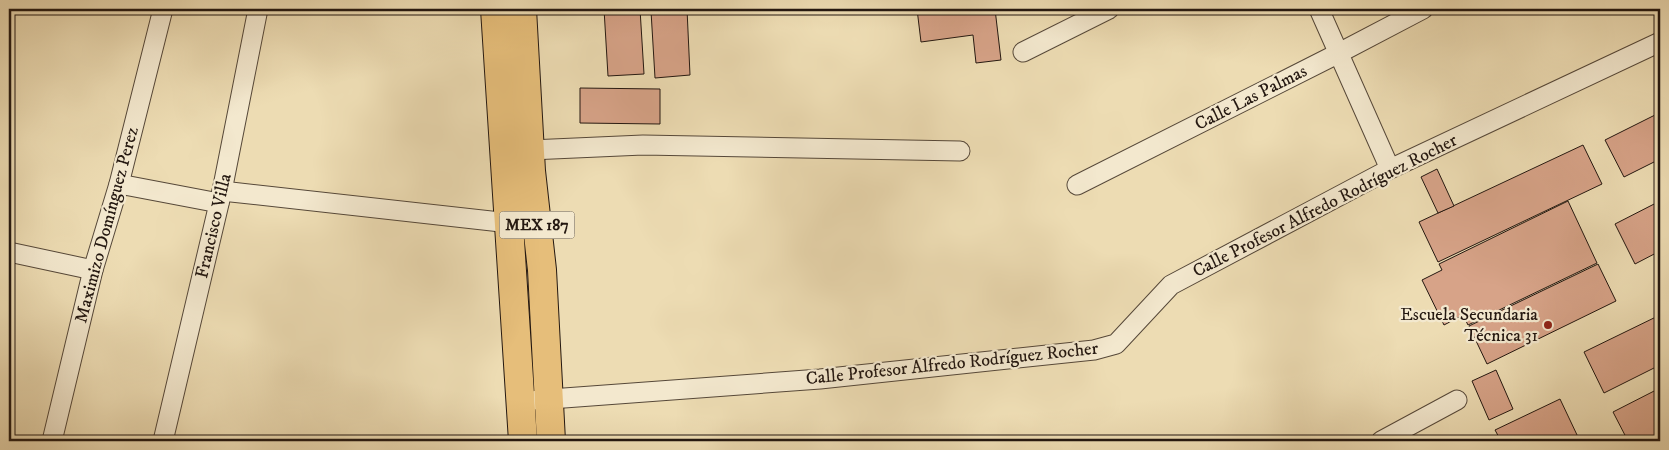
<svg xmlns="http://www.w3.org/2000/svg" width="1669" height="450" font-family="'IM FELL DW Pica',serif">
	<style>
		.building { fill: #d7a388; stroke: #231710 }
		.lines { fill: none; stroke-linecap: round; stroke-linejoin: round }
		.minor-casing { stroke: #564839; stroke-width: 21 }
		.primary-casing { stroke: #231710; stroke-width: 30 }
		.minor { stroke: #f3e8ce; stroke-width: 19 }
		.primary { stroke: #e6be7a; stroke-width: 28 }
		.poi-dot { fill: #8f2418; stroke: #f3e8ce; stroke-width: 2 }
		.labels { text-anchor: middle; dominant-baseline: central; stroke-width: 4.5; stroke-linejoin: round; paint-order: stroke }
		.shield { fill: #f3e8ce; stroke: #615649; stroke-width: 1 }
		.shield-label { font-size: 16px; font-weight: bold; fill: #231710 }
		.street-label { font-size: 18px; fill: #231710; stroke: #f3e8ce }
		.poi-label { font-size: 18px; fill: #231710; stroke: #f3e8ce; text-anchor: end }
	</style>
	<rect width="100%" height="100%" fill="#eddcb3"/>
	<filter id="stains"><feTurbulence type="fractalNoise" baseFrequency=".004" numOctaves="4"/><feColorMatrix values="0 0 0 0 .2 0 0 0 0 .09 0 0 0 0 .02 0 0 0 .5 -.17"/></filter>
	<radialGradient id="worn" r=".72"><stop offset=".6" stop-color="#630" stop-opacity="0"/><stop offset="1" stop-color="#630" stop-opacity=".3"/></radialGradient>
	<g class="building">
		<polygon points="604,9 640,9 644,74 608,76"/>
		<polygon points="687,9 690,75 655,78 651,11"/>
		<polygon points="842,9 874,9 842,13"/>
		<polygon points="917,9 995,9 1001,60 976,63 973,35 921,42"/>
		<polygon points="580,88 660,89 660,124 580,123"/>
		<polygon points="1657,114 1660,121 1660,159 1624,177 1605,140"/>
		<polygon points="1583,145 1602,184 1438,262 1419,222"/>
		<polygon points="1437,169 1454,206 1438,213 1421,177"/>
		<polygon points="1568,201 1597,263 1468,325 1463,315 1444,325 1422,280 1442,270 1439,264"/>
		<polygon points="1660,201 1660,251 1635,264 1615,224"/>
		<polygon points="1598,264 1616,301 1487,364 1469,326"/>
		<polygon points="1660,315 1660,365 1604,393 1584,352"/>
		<polygon points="1496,370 1513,409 1489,420 1472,381"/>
		<polygon points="1660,388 1660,435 1648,441 1628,441 1613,412"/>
		<polygon points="1560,399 1578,437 1570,441 1501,441 1495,430"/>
	</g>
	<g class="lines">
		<g class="minor-casing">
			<g id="minor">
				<polyline points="1319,9 1390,169"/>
				<polyline points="1023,52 1109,9"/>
				<polyline points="530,150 643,145 960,151"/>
				<polyline points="119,184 219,203"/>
				<polyline points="1077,185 1339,53 1423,9"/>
				<polyline points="222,191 510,223"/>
				<polyline points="9,252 93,270"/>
				<polyline points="537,400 820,379 1094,350 1116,344 1171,285 1390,169 1660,42"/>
				<polyline points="52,441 93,270 119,184 163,9"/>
				<polyline points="163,441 222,191 258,9"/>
				<polyline points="1381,441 1457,400"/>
			</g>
		</g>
		<g class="primary-casing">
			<g id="primary">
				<polyline points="495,9 523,441"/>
				<polyline points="522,9 531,171 542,270 551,441"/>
			</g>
		</g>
		<use href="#minor" class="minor"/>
		<use href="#primary" class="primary"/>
	</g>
	<circle class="poi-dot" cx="1548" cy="325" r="5"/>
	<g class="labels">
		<rect class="shield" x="499.5" y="211.5" width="75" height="27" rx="4"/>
		<g class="shield-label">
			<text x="537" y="225">MEX 187</text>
		</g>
		<g class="street-label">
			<text transform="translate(1251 98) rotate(-27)">Calle Las Palmas</text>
			<text transform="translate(1325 206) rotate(-27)">Calle Profesor Alfredo Rodríguez Rocher</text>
			<text transform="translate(107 225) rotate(-75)">Maximizo Domínguez Perez</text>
			<text transform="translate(214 226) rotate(-77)">Francisco Villa</text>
			<text transform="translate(952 364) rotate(-6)">Calle Profesor Alfredo Rodríguez Rocher</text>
		</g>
		<g class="poi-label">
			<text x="1538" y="315">Escuela Secundaria<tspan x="1538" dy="21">Técnica 31</tspan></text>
		</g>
	</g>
	<rect width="1669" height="450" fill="none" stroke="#eddcb3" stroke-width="30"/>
	<rect x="10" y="10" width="1649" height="430" fill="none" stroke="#231710" stroke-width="2.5"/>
	<rect x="15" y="15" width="1639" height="420" fill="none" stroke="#231710"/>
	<rect width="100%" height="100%" filter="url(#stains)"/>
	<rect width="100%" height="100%" fill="url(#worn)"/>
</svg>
